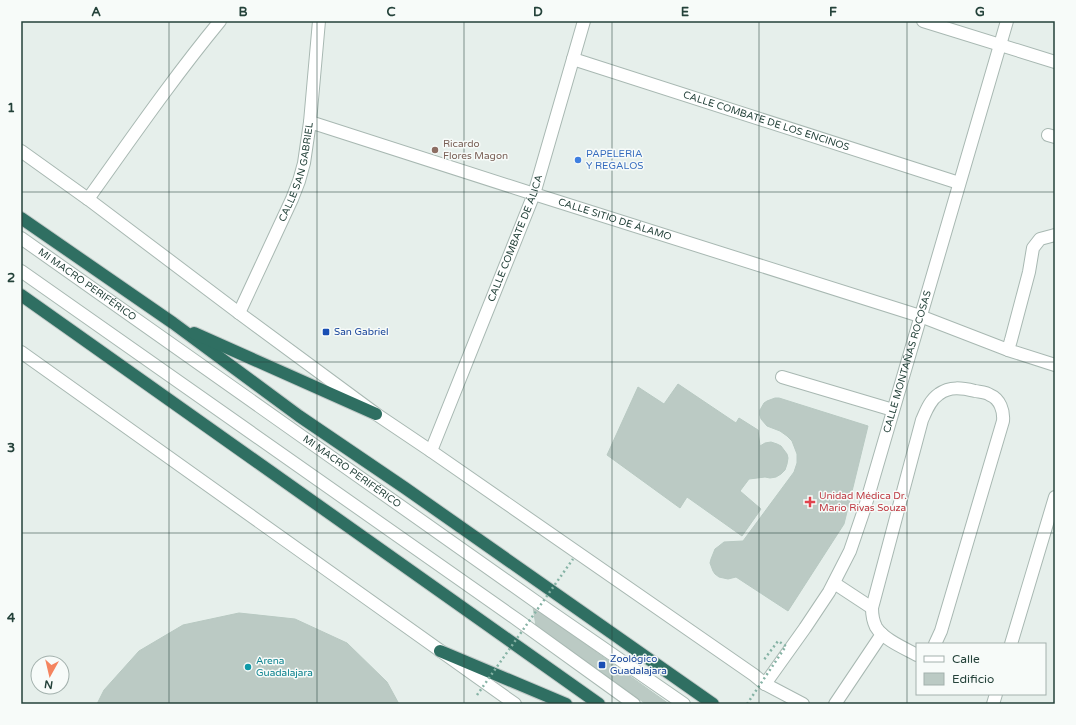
<svg xmlns="http://www.w3.org/2000/svg" width="1076" height="725" font-family="'Varela Round',sans-serif">
	<style>
		.building { fill: #bbcac4; stroke: #b8c9c2 }
		.lines { fill: none; stroke-linecap: round; stroke-linejoin: round }
		.minor-casing { stroke: #a8b8b2; stroke-width: 14 }
		.highway-casing { stroke: #c2cac8; stroke-width: 14 }
		.minor { stroke: #fff; stroke-width: 12 }
		.highway { stroke: #2f6f62; stroke-width: 12 }
		.path-bridge { stroke: #86b3a5; stroke-width: 2.5; stroke-dasharray: 2 3; stroke-linecap: butt }
		.grid { fill: none; stroke: #24423a; stroke-width: 1; stroke-opacity: 0.55 }
		.education-dot { fill: #8d6e63; stroke: #f7fbf9; stroke-width: 1.5 }
		.shop-dot { fill: #3f7fe0; stroke: #f7fbf9; stroke-width: 1.5 }
		.transit-dot { fill: #1a4fb4; stroke: #f7fbf9; stroke-width: 1.5 }
		.health-dot { fill: #e0444e; stroke: #f7fbf9; stroke-width: 1.5 }
		.culture-dot { fill: #0f9aa8; stroke: #f7fbf9; stroke-width: 1.5 }
		.labels { text-anchor: middle; dominant-baseline: central; stroke-width: 3; stroke-linejoin: round; paint-order: stroke }
		.street-label { font-size: 10px; fill: #24423a; stroke: #f7fbf9 }
		.education-label { font-size: 10px; fill: #785e54; stroke: #f7fbf9; text-anchor: start }
		.shop-label { font-size: 10px; fill: #366cbe; stroke: #f7fbf9; text-anchor: start }
		.transit-label { font-size: 10px; fill: #164399; stroke: #f7fbf9; text-anchor: start }
		.health-label { font-size: 10px; fill: #be3a42; stroke: #f7fbf9; text-anchor: start }
		.culture-label { font-size: 10px; fill: #0d838f; stroke: #f7fbf9; text-anchor: start }
		.neatline { fill: none; stroke: #24423a; stroke-width: 1.5 }
		.grid-label { font-size: 13px; text-anchor: middle; font-weight: bold; fill: #24423a }
	</style>
	<rect width="100%" height="100%" fill="#e6efeb"/>
	<g class="building">
		<polygon points="678,384 736,423 739,418 758,430 760,446 765,443 771,442 777,444 781,446 787,454 788,458 787,464 785,470 781,474 776,477 770,478 765,477 749,479 740,491 761,509 742,536 687,497 680,508 607,455 638,387 664,404"/>
		<polygon points="775,398 779,398 868,426 844,524 788,611 736,577 728,579 719,577 715,574 713,571 710,563 711,559 715,549 719,546 724,542 743,541 794,472 797,463 797,454 792,441 787,436 780,431 767,426 761,419 760,415 760,410 764,403 767,401"/>
		<polygon points="533,607 669,704 646,704 536,626"/>
		<polygon points="239,613 295,619 347,643 387,682 399,704 97,704 104,690 139,651 183,625"/>
	</g>
	<g class="lines">
		<g class="minor-casing">
			<g id="minor">
				<polyline points="923,21 1055,62"/>
				<path id="s1" d="M 573,59 L 959,183"/>
				<path id="s2" d="M 310,122 L 534,194 L 920,316 L 1008,350"/>
				<polyline points="1048,135 1055,137"/>
				<polyline points="21,151 88,199 239,313 376,414 431,451 754,675 765,684 803,704"/>
				<path d="M 88,199 C 131,139 173,78 220,21"/>
				<polyline points="1055,235 1040,239 1033,248 1029,272 1011,340 1008,350 1055,365"/>
				<path id="s3" d="M 21,238 L 535,601 L 684,704"/>
				<polyline points="21,271 519,621 634,704"/>
				<path id="s4" d="M 239,313 L 292,199 L 299,181 L 304,163 L 310,122 L 319,21"/>
				<polyline points="21,352 515,704"/>
				<polyline points="782,377 893,410"/>
				<path id="s5" d="M 431,451 L 534,194 L 584,21"/>
				<polyline points="834,583 872,608"/>
				<polyline points="1011,644 1055,497"/>
				<path d="M 917,655 C 904,648 883,639 876,627 C 873,621 872,615 872,608 L 922,420 C 926,411 930,400 939,394 C 950,386 962,388 975,391 C 980,392 986,392 990,395 C 1000,399 1004,411 1003,421 L 941,631 L 935,644"/>
				<path id="s6" d="M 765,684 L 805,628 L 829,592 L 850,551 L 865,507 L 1007,21"/>
				<polyline points="835,704 882,634"/>
				<polyline points="993,704 996,694"/>
			</g>
		</g>
		<g class="highway-casing">
			<g id="highway">
				<polyline points="21,218 173,323 299,416 405,488 713,704"/>
				<polyline points="21,295 599,704"/>
				<polyline points="194,333 376,414"/>
				<polyline points="440,651 566,704"/>
			</g>
		</g>
		<use href="#minor" class="minor"/>
		<use href="#highway" class="highway"/>
		<g class="path-bridge">
			<polyline points="477,695 573,559"/>
			<polyline points="747,704 786,646 778,641 763,661"/>
		</g>
	</g>
	<path class="grid" d="M 169,21 L 169,704M 317,21 L 317,704M 464,21 L 464,704M 612,21 L 612,704M 759,21 L 759,704M 907,21 L 907,704M 21,192 L 1055,192M 21,362 L 1055,362M 21,533 L 1055,533"/>
	<circle class="education-dot" cx="435" cy="150" r="4"/>
	<circle class="shop-dot" cx="578" cy="160" r="4"/>
	<g class="transit-dot">
		<rect x="322" y="328" width="8" height="8" rx="2"/>
		<rect x="598" y="661" width="8" height="8" rx="2"/>
	</g>
	<path class="health-dot" d="M808 496h4v4h4v4h-4v4h-4v-4h-4v-4h4z"/>
	<circle class="culture-dot" cx="248" cy="667" r="4"/>
	<g class="labels">
		<g class="street-label">
			<text stroke="none"><textPath href="#s1" startOffset="203">CALLE COMBATE DE LOS ENCINOS</textPath></text>
			<text stroke="none"><textPath href="#s4" startOffset="153">CALLE SAN GABRIEL</textPath></text>
			<text stroke="none"><textPath href="#s2" startOffset="320">CALLE SITIO DE ÁLAMO</textPath></text>
			<text stroke="none"><textPath href="#s5" startOffset="229">CALLE COMBATE DE ÁLICA</textPath></text>
			<text stroke="none"><textPath href="#s3" startOffset="81">MI MACRO PERIFÉRICO</textPath></text>
			<text stroke="none"><textPath href="#s6" startOffset="356">CALLE MONTAÑAS ROCOSAS</textPath></text>
			<text stroke="none"><textPath href="#s3" startOffset="405">MI MACRO PERIFÉRICO</textPath></text>
		</g>
		<g class="education-label">
			<text x="443" y="144">Ricardo<tspan x="443" dy="12">Flores Magon</tspan></text>
		</g>
		<g class="shop-label">
			<text x="586" y="154">PAPELERIA<tspan x="586" dy="12">Y REGALOS</tspan></text>
		</g>
		<g class="transit-label">
			<text x="334" y="332">San Gabriel</text>
			<text x="610" y="659">Zoológico<tspan x="610" dy="12">Guadalajara</tspan></text>
		</g>
		<g class="health-label">
			<text x="819" y="496">Unidad Médica Dr.<tspan x="819" dy="12">Mario Rivas Souza</tspan></text>
		</g>
		<g class="culture-label">
			<text x="256" y="661">Arena<tspan x="256" dy="12">Guadalajara</tspan></text>
		</g>
	</g>
	<rect width="1076" height="725" fill="none" stroke="#f7fbf9" stroke-width="44"/>
	<rect x="916" y="643" width="130" height="52" fill="#f7fbf9" stroke="#a3b1ad"/>
	<rect x="924" y="656" width="20" height="6" fill="#ffffff" stroke="#a3b1ad"/>
	<text x="952" y="663" font-size="12" fill="#24423a">Calle</text>
	<rect x="924" y="673" width="20" height="12" fill="#bbcac4" stroke="#a3b1ad"/>
	<text x="952" y="683" font-size="12" fill="#24423a">Edificio</text>
	<g transform="translate(50 675) rotate(188)"><circle r="19" fill="#f7fbf9" stroke="#a3b1ad"/>
	<path d="M0-3L7 15L0 10L-7 15Z" fill="#f4845f"/>
	<text y="-6" font-size="11" font-weight="bold" text-anchor="middle" fill="#24423a">N</text>
	</g>
	<rect x="22" y="22" width="1032" height="681" class="neatline"/>
	<g class="grid-label">
		<text x="96" y="16">A</text>
		<text x="243" y="16">B</text>
		<text x="391" y="16">C</text>
		<text x="538" y="16">D</text>
		<text x="685" y="16">E</text>
		<text x="833" y="16">F</text>
		<text x="980" y="16">G</text>
		<text x="11" y="112">1</text>
		<text x="11" y="282">2</text>
		<text x="11" y="452">3</text>
		<text x="11" y="622">4</text>
	</g>
</svg>
